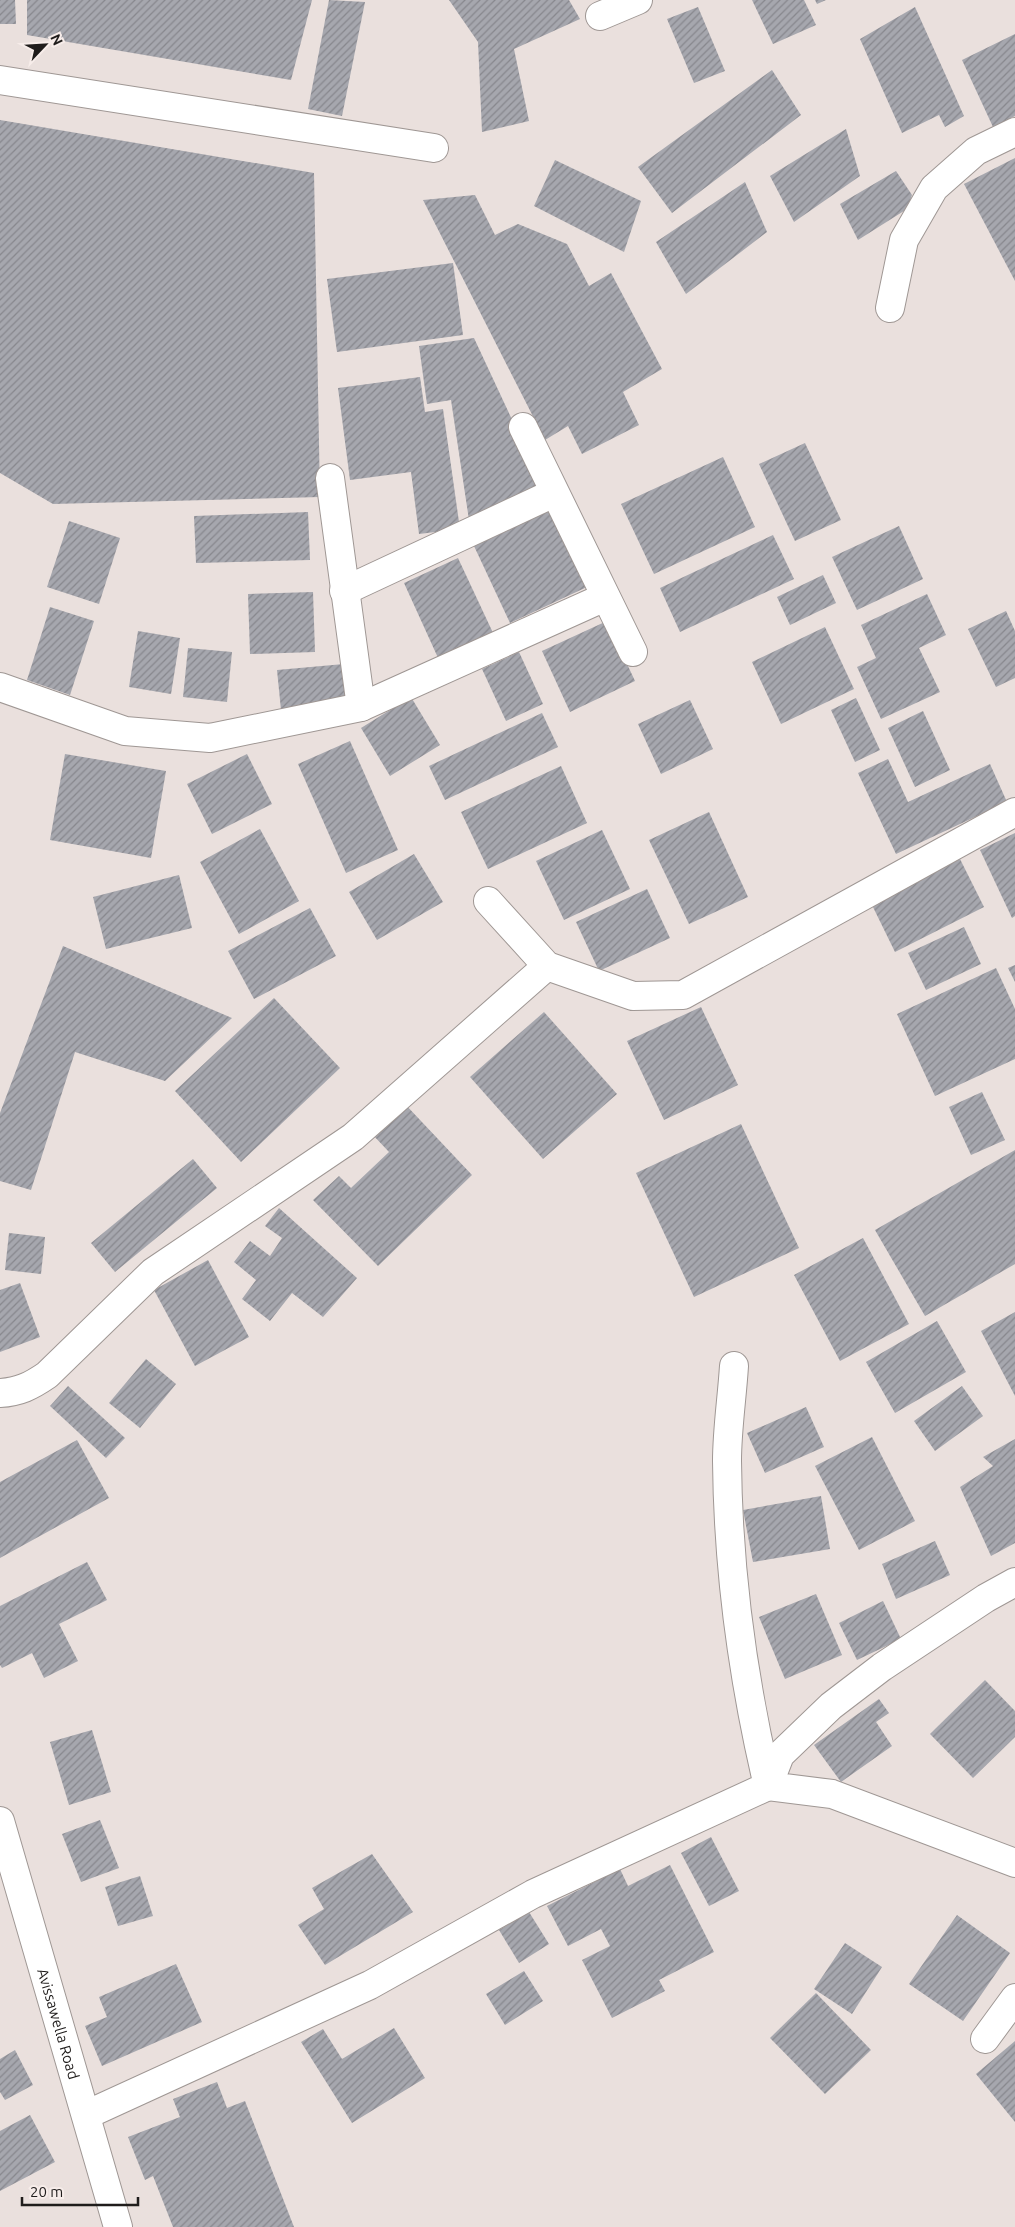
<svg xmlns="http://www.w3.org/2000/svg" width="1015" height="2227" font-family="Ubuntu,sans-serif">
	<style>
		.building { fill: url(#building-hatch) }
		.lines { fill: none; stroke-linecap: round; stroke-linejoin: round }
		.minor-casing { stroke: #9f9794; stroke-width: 30 }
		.major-casing { stroke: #9f9794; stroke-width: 30 }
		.minor { stroke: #fff; stroke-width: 28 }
		.major { stroke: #fff; stroke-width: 28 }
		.labels { text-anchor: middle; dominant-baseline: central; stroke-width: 4; stroke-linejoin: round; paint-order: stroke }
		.street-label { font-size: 15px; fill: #1f1c1b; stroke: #f7edea }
	</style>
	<defs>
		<pattern id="building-hatch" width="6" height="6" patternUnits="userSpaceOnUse" patternTransform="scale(1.25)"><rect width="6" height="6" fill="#a6a7ae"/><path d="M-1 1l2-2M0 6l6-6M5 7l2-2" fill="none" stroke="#87878d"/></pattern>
	</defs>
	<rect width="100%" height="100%" fill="#eae0dd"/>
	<g class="building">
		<polygon points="0,0 15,0 16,24 0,24"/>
		<polygon points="27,0 312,0 291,80 27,35"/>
		<polygon points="329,0 365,2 342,116 308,109"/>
		<polygon points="449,0 569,0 580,19 514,49 529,121 482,132 478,42"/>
		<polygon points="752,0 804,0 816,25 773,44"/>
		<polygon points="815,0 826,0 817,4"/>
		<polygon points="698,7 725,71 694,83 667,19"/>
		<polygon points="915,7 964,116 945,127 939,115 902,133 860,39"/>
		<polygon points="1015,34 1015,116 993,127 962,60"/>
		<polygon points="772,70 801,115 672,213 638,167"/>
		<polygon points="0,120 314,173 320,497 53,504 0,473"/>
		<polygon points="846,129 860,176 794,222 770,176"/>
		<polygon points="1015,158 1015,281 964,184"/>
		<polygon points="555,160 641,201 624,252 534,206"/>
		<polygon points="896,171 912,195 907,209 858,240 840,204"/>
		<polygon points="745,182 767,232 686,294 656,242"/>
		<polygon points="475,195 495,235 518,224 567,244 589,286 611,273 662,369 623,392 639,425 582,454 568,426 545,440 423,200"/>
		<polygon points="453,263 463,335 337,352 327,279"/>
		<polygon points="474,338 542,484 469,520 451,400 427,404 419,346"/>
		<polygon points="420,377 425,412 443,409 460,529 419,534 411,472 350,480 338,388"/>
		<polygon points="805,443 841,520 795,541 759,464"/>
		<polygon points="723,457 755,527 654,574 621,504"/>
		<polygon points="551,510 587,587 510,623 474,546"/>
		<polygon points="308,512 310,560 196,563 194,516"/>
		<polygon points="69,521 120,538 99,604 47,587"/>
		<polygon points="899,526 923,579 857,610 832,557"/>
		<polygon points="773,535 794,579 680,632 660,588"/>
		<polygon points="458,558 494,635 439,660 404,583"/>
		<polygon points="823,575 836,603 790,625 777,597"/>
		<polygon points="313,592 315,652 250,654 248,594"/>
		<polygon points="927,594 946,635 919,648 940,692 881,719 857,667 876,658 861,625"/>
		<polygon points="50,607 94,621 70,695 27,680"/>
		<polygon points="1006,611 1015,631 1015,678 996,687 968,629"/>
		<polygon points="607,621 635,681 570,712 542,651"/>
		<polygon points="825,627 854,689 781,724 752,662"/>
		<polygon points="138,631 180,638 171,694 129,687"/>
		<polygon points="188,648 232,652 227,702 183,697"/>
		<polygon points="519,652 543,704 506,721 482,669"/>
		<polygon points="344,664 348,703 281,710 277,670"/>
		<polygon points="411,697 440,745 390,776 361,728"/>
		<polygon points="856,698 880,750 855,762 831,710"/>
		<polygon points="690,700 713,749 661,774 638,724"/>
		<polygon points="923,711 950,770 915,787 888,728"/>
		<polygon points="542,713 558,747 445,800 429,766"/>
		<polygon points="350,741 398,850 346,873 298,764"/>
		<polygon points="65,754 166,771 151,858 50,840"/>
		<polygon points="247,754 272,804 212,834 187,784"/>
		<polygon points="888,759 908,802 990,764 1007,802 896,854 858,773"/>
		<polygon points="561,766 587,823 488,869 461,812"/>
		<polygon points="709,812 748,897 689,924 649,840"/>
		<polygon points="260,829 299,901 239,934 200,862"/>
		<polygon points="602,830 630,889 564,920 536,861"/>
		<polygon points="1015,833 1015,916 1012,918 980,850"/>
		<polygon points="414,854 443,902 377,940 349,892"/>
		<polygon points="960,859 984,907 895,952 871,903"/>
		<polygon points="179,875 192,928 106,949 93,897"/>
		<polygon points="647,889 670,938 599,971 576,922"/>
		<polygon points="310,908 336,956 254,999 228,951"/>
		<polygon points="964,927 981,964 926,990 908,953"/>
		<polygon points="63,946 232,1018 165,1081 75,1052 31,1190 0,1181 0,1113"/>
		<polygon points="1015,965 1015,982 1008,968"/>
		<polygon points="996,968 1015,1009 1015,1059 935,1096 897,1014"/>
		<polygon points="274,998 340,1068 241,1162 175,1091"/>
		<polygon points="701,1007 738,1085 664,1120 627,1041"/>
		<polygon points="544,1012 617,1094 543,1159 470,1077"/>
		<polygon points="982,1092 1005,1140 971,1155 949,1107"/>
		<polygon points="404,1103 472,1175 378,1266 313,1200 339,1176 351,1188 389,1152 372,1134"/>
		<polygon points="741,1124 799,1248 694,1297 636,1173"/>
		<polygon points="1015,1150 1015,1264 925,1316 875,1230"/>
		<polygon points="193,1159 217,1188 115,1272 91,1243"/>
		<polygon points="279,1208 357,1278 323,1317 292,1293 270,1321 242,1299 256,1280 234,1262 250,1241 270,1256 282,1238 265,1226"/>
		<polygon points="9,1233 45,1237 41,1274 5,1270"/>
		<polygon points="863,1238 909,1324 840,1361 794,1275"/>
		<polygon points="208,1260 249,1337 195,1366 154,1290"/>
		<polygon points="20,1283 40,1337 0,1352 0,1290"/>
		<polygon points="1015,1312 1015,1396 981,1331"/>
		<polygon points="937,1321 966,1372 895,1413 866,1362"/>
		<polygon points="146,1359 176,1384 140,1428 109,1403"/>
		<polygon points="68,1386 125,1438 106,1458 50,1406"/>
		<polygon points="962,1386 983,1416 935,1451 914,1421"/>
		<polygon points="806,1407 824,1447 765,1473 747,1433"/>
		<polygon points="872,1437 915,1521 859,1550 815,1466"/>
		<polygon points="1015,1439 1015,1543 991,1556 960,1487 993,1466 983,1457"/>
		<polygon points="77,1440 109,1498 0,1558 0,1482"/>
		<polygon points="821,1496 830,1549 753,1562 743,1510"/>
		<polygon points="935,1541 950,1575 896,1599 882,1564"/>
		<polygon points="87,1562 107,1600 59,1624 78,1661 44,1678 32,1653 2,1668 0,1665 0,1606"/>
		<polygon points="816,1594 842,1655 785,1679 759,1617"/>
		<polygon points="883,1601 901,1639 857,1660 839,1623"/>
		<polygon points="985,1680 1015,1711 1015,1737 973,1778 930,1734"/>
		<polygon points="879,1699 889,1713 876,1722 892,1746 841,1782 814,1745"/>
		<polygon points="92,1730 111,1792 69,1805 50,1742"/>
		<polygon points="100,1820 119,1868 81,1882 62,1834"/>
		<polygon points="711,1837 739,1891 709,1906 681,1853"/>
		<polygon points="372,1854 413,1912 325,1965 298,1925 324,1909 312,1888"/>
		<polygon points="670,1865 714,1952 659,1980 665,1991 612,2018 582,1960 610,1946 601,1929 568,1946 547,1906 620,1869 628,1886"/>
		<polygon points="140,1876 153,1916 118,1926 105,1887"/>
		<polygon points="529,1912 549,1944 519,1963 499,1930"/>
		<polygon points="957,1915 1010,1953 963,2021 909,1984"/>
		<polygon points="845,1943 882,1967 852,2014 814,1989"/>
		<polygon points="176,1964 202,2022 102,2066 85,2026 107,2017 99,1997"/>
		<polygon points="524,1971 543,2001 505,2025 486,1994"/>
		<polygon points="816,1993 871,2050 825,2094 770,2038"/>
		<polygon points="394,2028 425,2078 352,2123 301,2042 323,2029 342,2059"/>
		<polygon points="1015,2041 1015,2122 976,2074"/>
		<polygon points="15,2050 33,2085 5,2100 0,2092 0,2059"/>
		<polygon points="217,2082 227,2108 245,2101 294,2227 173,2227 153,2176 145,2180 128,2137 180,2117 173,2099"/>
		<polygon points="30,2115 55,2162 0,2191 0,2131"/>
	</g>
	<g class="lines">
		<g class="minor-casing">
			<g id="minor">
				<polyline points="600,16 638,0"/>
				<polyline points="0,80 434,148"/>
				<polyline points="890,308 904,240 934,188 976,151 1015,132"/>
				<polyline points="523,427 633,652"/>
				<polyline points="330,478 361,707"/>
				<polyline points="344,591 554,493"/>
				<polyline points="0,687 125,731 210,738 361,707 605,597"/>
				<polyline points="488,901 547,966 633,996 683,995 1015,812"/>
				<path d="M 0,1393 C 19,1392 31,1386 47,1375 L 153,1272 L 353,1137 L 547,966"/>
				<polyline points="1015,1582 986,1598 882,1667 831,1706 780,1755 768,1786 832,1794 1015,1863"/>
				<polyline points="985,2039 1015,1998"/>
				<path d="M 86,2115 L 370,1985 L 533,1894 L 768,1786 C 743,1680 728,1570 727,1461 C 727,1430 732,1398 734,1366"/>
			</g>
		</g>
		<g class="major-casing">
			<g id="major">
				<path id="s1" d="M 0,1821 L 118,2227"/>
			</g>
		</g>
		<use href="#minor" class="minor"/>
		<use href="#major" class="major"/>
	</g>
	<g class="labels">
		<g class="street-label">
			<text stroke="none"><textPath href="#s1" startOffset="211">Avissawella Road</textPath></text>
		</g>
	</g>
	<g transform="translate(45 45) rotate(65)" stroke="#f7edea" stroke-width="4" paint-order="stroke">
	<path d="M0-4L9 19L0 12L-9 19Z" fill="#1f1c1b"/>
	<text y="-8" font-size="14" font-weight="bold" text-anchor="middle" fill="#1f1c1b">N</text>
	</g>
	<path d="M22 2197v8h116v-8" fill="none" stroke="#1f1c1b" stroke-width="2.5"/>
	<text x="30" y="2197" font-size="15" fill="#1f1c1b" stroke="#f7edea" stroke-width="4" paint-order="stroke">20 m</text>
</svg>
